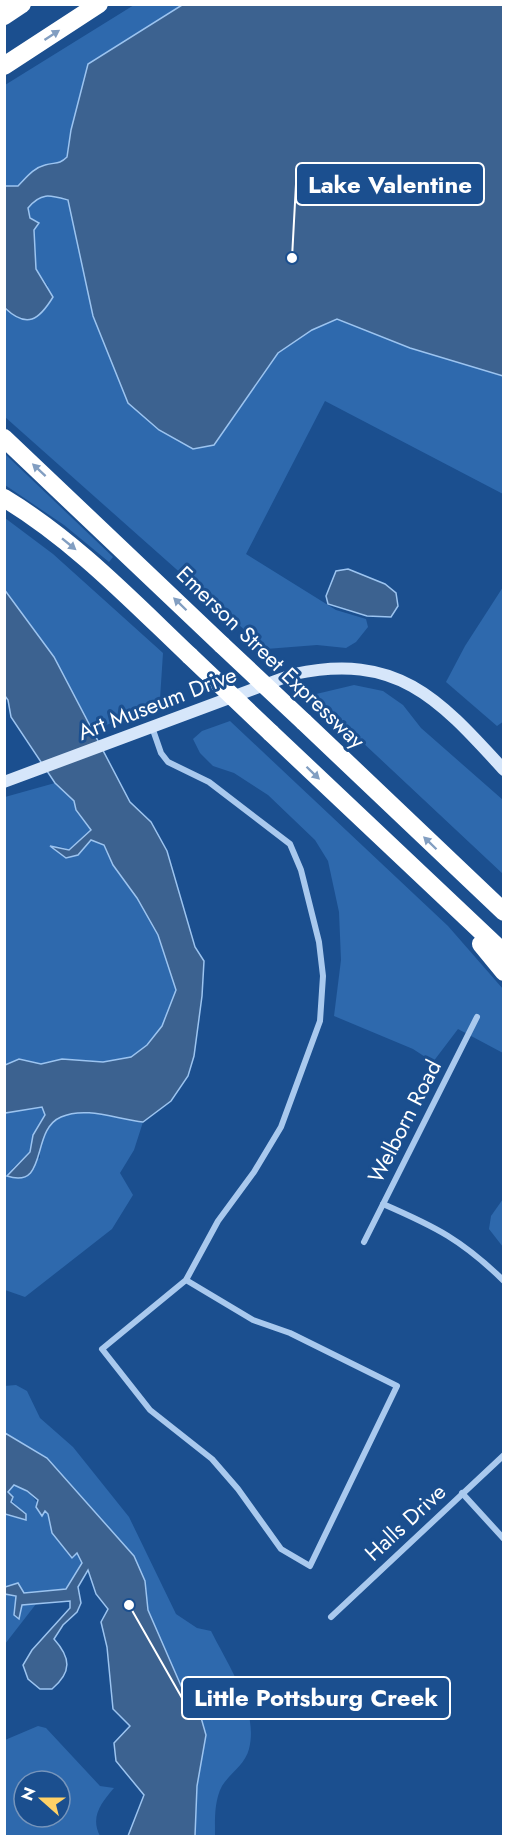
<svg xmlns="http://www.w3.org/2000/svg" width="508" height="1841" font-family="Jost,sans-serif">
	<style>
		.green { fill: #2e69ad; fill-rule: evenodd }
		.water { fill: #3c6290; stroke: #9cc4f0; stroke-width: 1.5 }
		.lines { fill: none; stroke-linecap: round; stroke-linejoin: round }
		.street { stroke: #a9c9ee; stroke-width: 6 }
		.secondary { stroke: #d6e6fa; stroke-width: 12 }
		.highway { stroke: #fff; stroke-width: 18 }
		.highway-bridge { stroke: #fff; stroke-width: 18 }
		.oneway { fill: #829ec1 }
		.labels { text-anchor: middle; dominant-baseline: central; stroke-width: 6; stroke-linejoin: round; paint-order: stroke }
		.street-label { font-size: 22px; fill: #fff; stroke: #1b4f8f }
		.leader { fill: none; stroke: #fff; stroke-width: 2 }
		.callout-dot { fill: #fff; stroke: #1b4f8f; stroke-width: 2 }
		.callout { fill: #1b4f8f; stroke: #fff; stroke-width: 2 }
		.callout-label { font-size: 24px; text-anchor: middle; font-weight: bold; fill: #fff }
	</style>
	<rect width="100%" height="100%" fill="#1b4f8f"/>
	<g class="green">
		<polygon points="134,5 182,5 88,64 71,130 67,157 57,165 45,165 18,186 5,186 5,85"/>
		<polygon points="45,195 68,200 93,316 128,403 214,445 278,353 312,330 337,318 410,348 503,376 503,494 325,401 246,554 336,610 366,619 368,627 356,642 346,648 317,645 266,649 5,417 5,308 18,318 48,286 36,269 34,229 28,208 37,198"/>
		<polygon points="5,454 113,557 109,562 64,525 5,485"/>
		<polygon points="5,518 53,554 163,653 160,699 146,710 93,730 54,657 5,589"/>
		<polygon points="503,587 504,721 497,726 446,682 465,646"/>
		<polygon points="354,685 383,691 403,705 421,728 503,800 503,874 312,695"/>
		<polygon points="230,721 448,926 503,989 503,1053 458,1029 433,1062 413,1049 334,1016 341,960 339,912 328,861 315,840 268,795 234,773 213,766 200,753 193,739 202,731"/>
		<polygon points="55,783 74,801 76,811 91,831 69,850 53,844 78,855 91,840 104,845 113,865 137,898 158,935 176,990 162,1026 147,1045 131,1057 103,1062 62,1059 41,1064 19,1059 5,1065 5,797"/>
		<path d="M 42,1107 L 45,1115 L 33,1135 L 30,1152 L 12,1169 L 40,1158 C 39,1146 41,1141 47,1131 C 65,1097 113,1119 143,1122 L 134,1150 L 120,1173 L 133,1195 L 112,1229 L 25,1297 L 5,1290 L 4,1113 Z"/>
		<polygon points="503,1199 503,1247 489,1229 491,1216"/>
		<path d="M 16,1385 L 27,1391 L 40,1418 L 73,1447 L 129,1517 L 176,1614 L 197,1628 L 211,1631 C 228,1665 259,1710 249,1749 C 245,1765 229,1774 222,1786 C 214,1801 215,1820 215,1836 L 195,1836 L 197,1786 L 206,1735 L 200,1714 L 182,1688 L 148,1610 L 145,1581 L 134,1556 L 47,1458 L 5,1433 L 4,1386 Z"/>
		<path d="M 14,1485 C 30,1492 37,1498 42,1515 L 45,1511 L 48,1514 L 52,1533 L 72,1558 L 77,1553 L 82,1564 L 67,1589 L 24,1593 L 18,1583 L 5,1587 L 4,1514 L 25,1520 C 21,1508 12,1504 8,1493 Z"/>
		<polygon points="4,1594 16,1596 19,1618 22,1605 36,1604 5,1644"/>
		<path d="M 38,1726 L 46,1728 L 100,1786 L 114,1788 C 101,1803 90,1817 100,1836 L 5,1836 L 5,1740 ZM 24,1781 L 60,1781 L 60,1817 L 24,1817 Z"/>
	</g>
	<g class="water">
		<path d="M 182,5 L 503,5 L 503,376 L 410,348 L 337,319 L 312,330 L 278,353 L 214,445 L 193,449 L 159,430 L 128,403 L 93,316 L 68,200 C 50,195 41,192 28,208 L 30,218 L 39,223 L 34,230 L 36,269 L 53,297 C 39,320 27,329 5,308 L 5,186 L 18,186 C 26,178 33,168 45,165 C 55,162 59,165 67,157 L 71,130 L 88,64 Z"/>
		<polygon points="348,569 385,584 396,593 398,606 391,617 367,616 328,604 326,596 336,571"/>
		<path d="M 4,589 L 54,657 L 130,802 L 151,822 L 167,851 L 195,947 L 204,961 L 202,996 L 194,1056 L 188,1076 L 171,1101 L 143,1122 C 116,1119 86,1106 61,1117 C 30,1130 49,1190 7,1176 L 30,1152 L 33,1135 L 45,1115 L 42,1107 L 5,1113 L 5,1065 L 19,1059 L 41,1064 L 62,1059 L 103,1062 L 131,1057 L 147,1045 L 162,1026 L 176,990 L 158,935 L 137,898 L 113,865 L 104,845 L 91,840 L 78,855 L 66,858 L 50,846 L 69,850 L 91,830 L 76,810 L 74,801 L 55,783 L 11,717 L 8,700 L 5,696 Z"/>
		<path d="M 5,1433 L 47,1458 L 134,1556 L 145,1581 L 148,1610 L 182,1688 L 200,1714 L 206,1735 L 197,1786 L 195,1836 L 128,1836 L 144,1795 L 116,1761 L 114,1743 L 130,1726 L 113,1709 L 107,1647 L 101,1622 L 108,1609 L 96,1594 L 88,1570 L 78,1587 L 81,1603 L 77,1612 L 63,1625 L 54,1639 C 71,1658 72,1672 52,1689 L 40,1689 L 28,1679 L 23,1665 L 32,1650 L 70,1608 L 70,1601 L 22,1605 L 19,1619 L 14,1615 L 16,1596 L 5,1594 L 5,1587 L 18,1583 L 24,1593 L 66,1589 L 82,1563 L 77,1553 L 72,1558 L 52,1533 L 48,1514 L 45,1511 L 42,1516 L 36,1507 L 38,1500 L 27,1491 L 14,1485 L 8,1492 L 13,1497 L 11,1502 L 26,1514 L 26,1520 L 5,1514 Z"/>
	</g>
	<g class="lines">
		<g class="street">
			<polyline points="152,727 161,753 168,762 209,782 290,844 301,870 319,942 323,976 320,1021 281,1127 254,1172 218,1221 186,1280 102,1349 150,1410 212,1459 238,1489 281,1549 310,1566 397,1386 290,1333 253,1320 186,1280"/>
			<path d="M 383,1204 C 436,1227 462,1240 504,1281"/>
			<polyline points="364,1242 477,1017"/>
			<polyline points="462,1493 504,1539"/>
			<polyline points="331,1617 504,1455"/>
		</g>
		<path class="secondary" d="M 4,782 L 294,674 C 398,652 439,699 504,770"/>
		<g class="highway">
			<polyline points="4,16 22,4"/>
			<polyline points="4,66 99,4"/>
			<polyline points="4,438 222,645"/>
			<path d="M 4,498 C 75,541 131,600 190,656"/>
			<polyline points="304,722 504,912"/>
			<polyline points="271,733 504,953"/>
			<polyline points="481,944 504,972"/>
		</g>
		<g class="highway-bridge">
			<polyline points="222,645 304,722"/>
			<polyline points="190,656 271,733"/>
		</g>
	</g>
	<defs><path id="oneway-solid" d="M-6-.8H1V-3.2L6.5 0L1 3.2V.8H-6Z" transform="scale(1.5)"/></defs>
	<g class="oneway">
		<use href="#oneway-solid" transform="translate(52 35) rotate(-33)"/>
		<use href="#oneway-solid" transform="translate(39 470) rotate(-137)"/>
		<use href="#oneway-solid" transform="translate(69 544) rotate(39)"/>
		<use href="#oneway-solid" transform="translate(180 604) rotate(-136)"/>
		<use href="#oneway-solid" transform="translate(313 773) rotate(44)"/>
		<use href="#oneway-solid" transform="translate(430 843) rotate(-136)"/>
	</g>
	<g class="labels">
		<g class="street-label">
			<text transform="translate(271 657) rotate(44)">Emerson Street Expressway</text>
			<text transform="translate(157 703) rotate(-21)">Art Museum Drive</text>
			<text transform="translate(404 1121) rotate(-63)">Welborn Road</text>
			<text transform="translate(405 1522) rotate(-43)">Halls Drive</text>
		</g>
	</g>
	<path class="leader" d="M292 258L296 184M129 1605L182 1698"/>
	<g class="callout-dot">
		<circle cx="292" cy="258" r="6"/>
		<circle cx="129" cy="1605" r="6"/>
	</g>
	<g class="callout">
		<rect x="296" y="163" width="188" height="42" rx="6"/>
		<rect x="182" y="1677" width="268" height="42" rx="6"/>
	</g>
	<g class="callout-label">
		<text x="390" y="193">Lake Valentine</text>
		<text x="316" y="1706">Little Pottsburg Creek</text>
	</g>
	<rect width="508" height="1841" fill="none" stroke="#ffffff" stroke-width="12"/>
	<g transform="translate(42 1799) rotate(291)"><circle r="28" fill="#1b4f8f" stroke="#7695bc" stroke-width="1.5"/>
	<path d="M0-4.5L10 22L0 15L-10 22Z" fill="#ffd166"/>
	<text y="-9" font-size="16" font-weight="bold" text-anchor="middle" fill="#ffffff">N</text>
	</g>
</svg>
